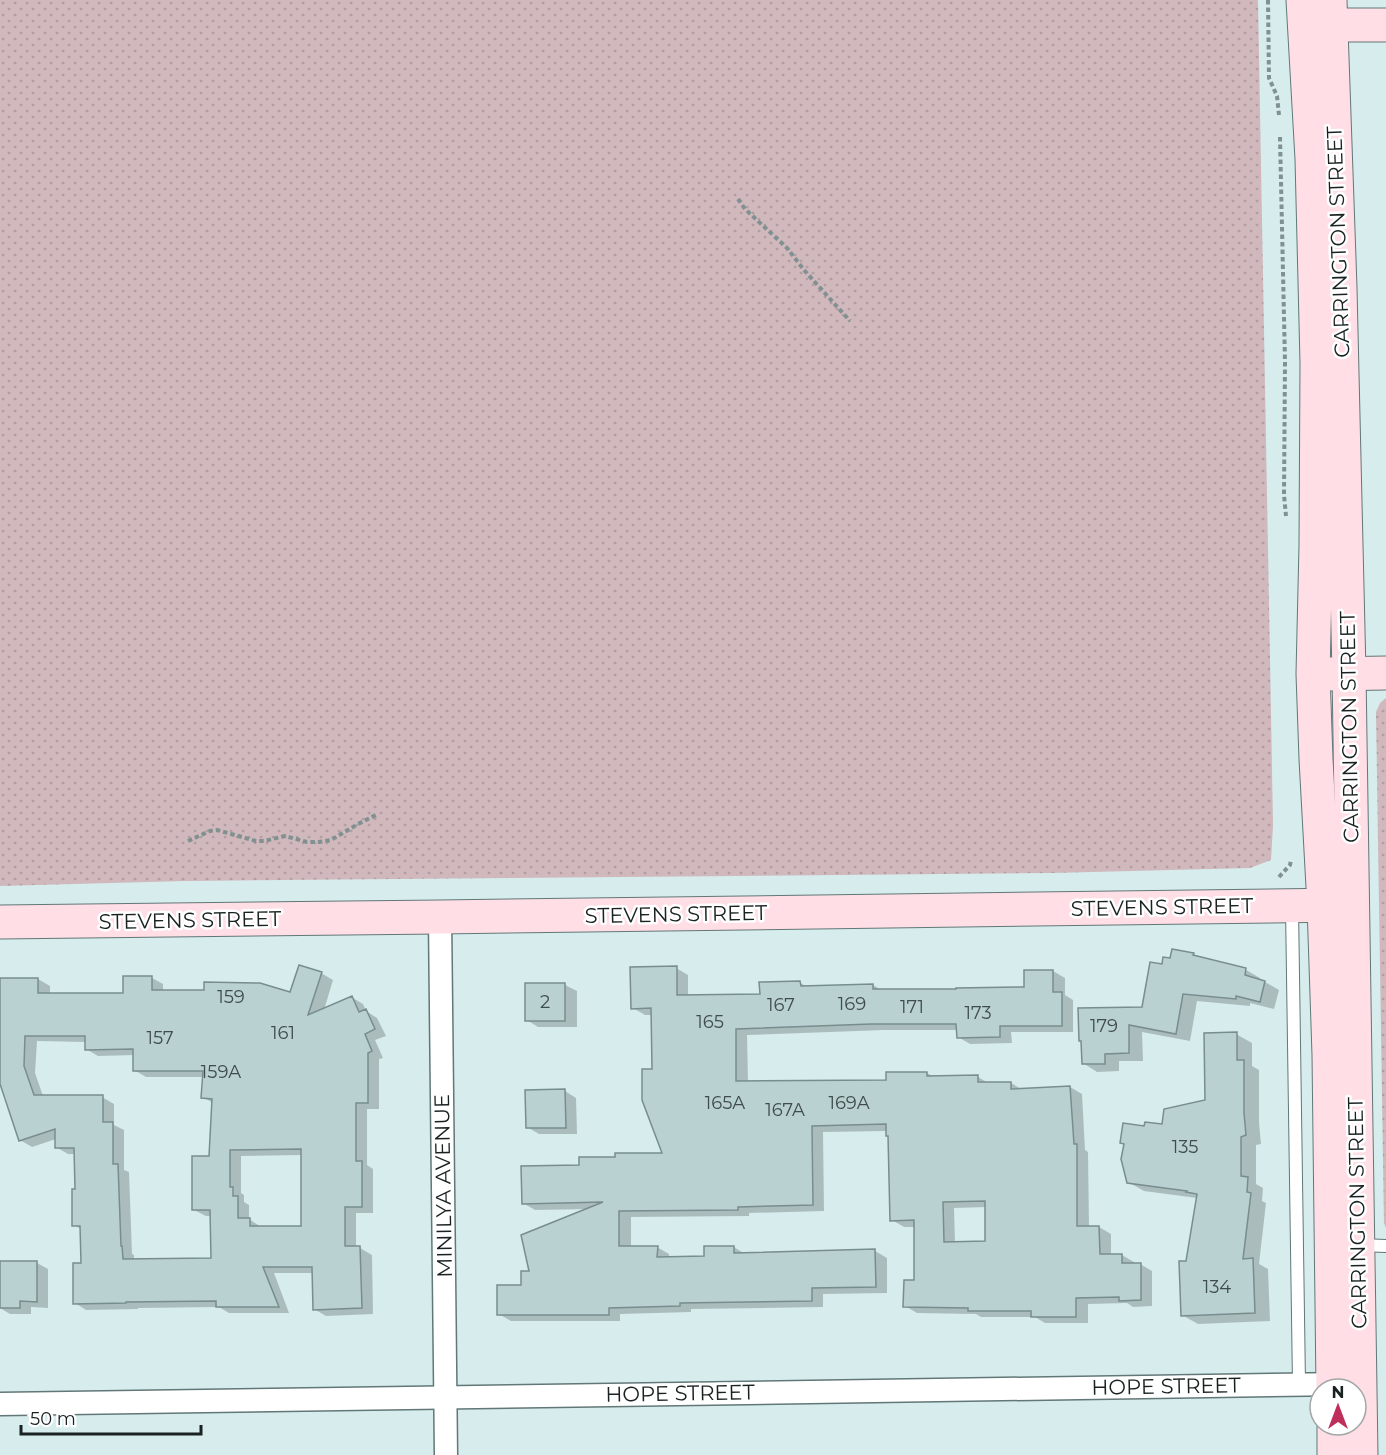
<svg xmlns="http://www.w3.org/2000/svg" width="1386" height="1455" font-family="Montserrat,sans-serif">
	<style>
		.grass { fill: url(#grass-dots) }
		.shadow { fill: #0003; fill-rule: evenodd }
		.building { fill: #bad1d2; stroke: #788d8e; stroke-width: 1.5; fill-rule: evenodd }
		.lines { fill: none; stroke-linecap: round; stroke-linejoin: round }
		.lane-casing { stroke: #627777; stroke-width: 14 }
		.street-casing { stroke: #627777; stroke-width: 25 }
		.secondary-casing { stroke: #627777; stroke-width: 35 }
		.path { stroke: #819191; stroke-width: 4; stroke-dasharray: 4.5 3; stroke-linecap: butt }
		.lane { stroke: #fff; stroke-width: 12 }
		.street { stroke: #fff; stroke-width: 22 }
		.secondary { stroke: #ffdee5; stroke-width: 33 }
		.labels { text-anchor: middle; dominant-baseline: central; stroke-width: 5; stroke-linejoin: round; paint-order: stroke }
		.number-label { font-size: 18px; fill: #414d4d }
		.street-label { font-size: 21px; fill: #192121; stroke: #fff }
	</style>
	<defs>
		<pattern id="grass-dots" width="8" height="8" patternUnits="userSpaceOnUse" patternTransform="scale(1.5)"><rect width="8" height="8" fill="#d0b8bc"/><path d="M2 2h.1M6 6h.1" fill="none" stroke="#b29ea1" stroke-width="1.8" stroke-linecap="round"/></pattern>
	</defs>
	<rect width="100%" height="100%" fill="#d6eced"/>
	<g class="grass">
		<polygon points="0,0 1258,0 1273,825 1271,860 1250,868 1052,873 185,881 0,886"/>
		<polygon points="1386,698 1386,1228 1384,1223 1376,712 1380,703"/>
	</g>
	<g class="shadow">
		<polygon points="1173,951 1193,954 1201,958 1246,970 1260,978 1259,981 1265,982 1279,990 1274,1009 1250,1003 1250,1006 1197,1001 1190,1041 1142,1032 1143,1061 1119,1061 1119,1071 1097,1072 1083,1063 1143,1009 1163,966 1172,960"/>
		<path d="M 676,968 L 688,975 L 688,997 L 761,996 L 800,983 L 808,987 L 873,985 L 883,991 L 1025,988 L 1053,971 L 1065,978 L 1065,995 L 1073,1000 L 1073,1032 L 1011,1032 L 1012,1043 L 970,1044 L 958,1037 L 958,1030 L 884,1030 L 747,1035 L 748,1082 L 887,1081 L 927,1073 L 934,1077 L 978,1077 L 990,1084 L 1011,1083 L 1023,1090 L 1070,1087 L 1082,1094 L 1085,1150 L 1088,1152 L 1089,1227 L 1099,1227 L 1111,1234 L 1111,1256 L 1122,1255 L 1134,1262 L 1134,1264 L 1140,1264 L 1152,1271 L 1152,1306 L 1133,1307 L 1127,1303 L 1088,1304 L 1088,1323 L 1045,1323 L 1035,1317 L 981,1317 L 976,1314 L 917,1313 L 905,1306 L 915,1282 L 916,1227 L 904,1227 L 892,1220 L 889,1136 L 887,1131 L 823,1132 L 824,1211 L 749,1213 L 749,1216 L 631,1217 L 631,1247 L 657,1247 L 669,1254 L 669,1258 L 705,1257 L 734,1247 L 745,1254 L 875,1251 L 887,1258 L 887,1293 L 823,1294 L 823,1307 L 691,1309 L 691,1312 L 620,1314 L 620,1321 L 511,1321 L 499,1314 L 522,1287 L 530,1272 L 590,1209 L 535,1210 L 523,1203 L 581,1166 L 617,1158 L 664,1155 L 653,1071 L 653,1015 L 645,1015 L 633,1008 ZM 987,1207 L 987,1243 L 955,1243 L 954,1208 Z"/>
		<path d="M 321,973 L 333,980 L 324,1010 L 351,997 L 363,1004 L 366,1011 L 377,1018 L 386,1036 L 375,1040 L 383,1058 L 379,1059 L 379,1109 L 367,1109 L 367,1165 L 373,1169 L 373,1213 L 356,1213 L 356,1248 L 360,1248 L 372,1255 L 373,1314 L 326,1316 L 314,1309 L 313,1273 L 274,1273 L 289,1313 L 229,1313 L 219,1307 L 138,1308 L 138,1309 L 86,1310 L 75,1303 L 82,1265 L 81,1229 L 74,1225 L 77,1190 L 75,1154 L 68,1154 L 56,1147 L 56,1139 L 32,1147 L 20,1140 L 0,1079 L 0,979 L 38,979 L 50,986 L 50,995 L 124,994 L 152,978 L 163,984 L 163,991 L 291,994 ZM 37,1041 L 86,1042 L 86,1049 L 98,1056 L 135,1055 L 134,1070 L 146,1077 L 204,1077 L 203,1097 L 213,1103 L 210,1157 L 194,1210 L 206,1216 L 211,1216 L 213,1260 L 134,1260 L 134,1255 L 132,1254 L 129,1172 L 124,1170 L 124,1130 L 114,1125 L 114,1104 L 102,1097 L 43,1096 L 35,1073 ZM 302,1155 L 302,1227 L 261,1227 L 249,1219 L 249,1205 L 244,1202 L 244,1195 L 241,1193 L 241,1156 Z"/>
		<polygon points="527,985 565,985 577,991 577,1027 538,1027 527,1020"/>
		<polygon points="1236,1034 1252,1043 1252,1066 1259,1070 1259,1123 1261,1144 1256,1145 1256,1184 1263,1188 1262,1201 1266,1203 1259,1264 1268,1269 1270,1321 1198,1324 1182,1315 1188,1262 1197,1198 1144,1191 1128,1182 1145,1128 1163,1126 1206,1101"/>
		<polygon points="565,1091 576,1098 577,1134 539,1134 527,1127"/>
		<polygon points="0,1262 37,1263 48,1269 48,1308 31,1307 31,1314 10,1314 0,1308"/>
	</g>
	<g class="building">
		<polygon points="1172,949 1194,953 1193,955 1246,968 1245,975 1265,981 1260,1002 1236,996 1236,999 1183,994 1176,1034 1129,1025 1129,1053 1105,1054 1105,1064 1082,1064 1081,1041 1079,1041 1078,1008 1142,1007 1150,962 1162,964 1163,957 1170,958"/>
		<path d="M 299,965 L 322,972 L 308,1015 L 352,996 L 359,1012 L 366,1009 L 375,1029 L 365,1034 L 372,1051 L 368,1053 L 368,1103 L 356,1103 L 356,1161 L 362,1161 L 362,1207 L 345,1207 L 345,1246 L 360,1246 L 362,1308 L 313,1310 L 312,1267 L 263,1267 L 279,1307 L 216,1307 L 216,1301 L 126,1302 L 126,1303 L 73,1304 L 73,1263 L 81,1263 L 80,1226 L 72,1226 L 72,1189 L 75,1189 L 74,1148 L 55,1148 L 55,1129 L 19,1141 L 0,1084 L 0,978 L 38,978 L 38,993 L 123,993 L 123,976 L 152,976 L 152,990 L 204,990 L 204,982 L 260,983 L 290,992 ZM 25,1036 L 85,1036 L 85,1050 L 133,1049 L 133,1071 L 203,1071 L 201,1098 L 212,1099 L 209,1156 L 192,1156 L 192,1210 L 210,1210 L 211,1258 L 123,1259 L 122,1246 L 121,1246 L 118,1164 L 113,1164 L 113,1122 L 103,1122 L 103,1095 L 34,1095 L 24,1066 ZM 301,1149 L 301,1226 L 250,1226 L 250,1218 L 238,1218 L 238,1196 L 233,1196 L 233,1187 L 230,1187 L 230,1150 Z"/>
		<path d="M 677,966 L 677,995 L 760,994 L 759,982 L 800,981 L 801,986 L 873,984 L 873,989 L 956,989 L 956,988 L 1024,987 L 1024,970 L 1053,970 L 1053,992 L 1062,992 L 1062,1026 L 1000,1026 L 1000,1037 L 957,1038 L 956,1024 L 871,1024 L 736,1029 L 736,1081 L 886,1080 L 886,1072 L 927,1072 L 927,1076 L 978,1075 L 978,1082 L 1011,1082 L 1011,1089 L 1070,1086 L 1074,1144 L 1077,1144 L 1077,1226 L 1099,1226 L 1100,1254 L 1122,1254 L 1122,1263 L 1141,1263 L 1141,1300 L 1119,1301 L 1119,1297 L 1076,1298 L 1076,1317 L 1031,1317 L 1031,1311 L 968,1311 L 968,1308 L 903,1307 L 904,1280 L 914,1280 L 914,1220 L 890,1221 L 888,1136 L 886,1136 L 886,1124 L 812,1126 L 813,1205 L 738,1207 L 738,1210 L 619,1211 L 619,1246 L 658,1246 L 657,1257 L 704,1256 L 704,1246 L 734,1246 L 734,1253 L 875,1249 L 876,1287 L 812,1288 L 812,1301 L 680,1303 L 680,1306 L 609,1308 L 609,1315 L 497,1315 L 497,1285 L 521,1285 L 521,1271 L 529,1271 L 521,1235 L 603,1202 L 522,1204 L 521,1166 L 579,1165 L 579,1157 L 615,1157 L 615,1153 L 662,1153 L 642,1100 L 642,1069 L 652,1069 L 651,1008 L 631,1009 L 630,967 ZM 985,1201 L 985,1241 L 944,1242 L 943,1202 Z"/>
		<rect x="525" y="983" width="40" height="38"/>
		<polygon points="1237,1032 1237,1060 1244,1060 1244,1113 1246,1135 1241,1137 1241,1176 1248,1177 1247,1192 1251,1193 1243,1259 1253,1258 1255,1313 1181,1316 1179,1261 1186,1261 1197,1194 1186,1192 1187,1191 1127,1183 1121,1159 1124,1144 1120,1143 1123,1123 1144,1126 1145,1122 1162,1124 1164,1109 1205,1100 1204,1033"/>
		<polygon points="565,1089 566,1128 526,1128 525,1090"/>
		<polygon points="0,1261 37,1261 37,1302 20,1301 20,1308 0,1308"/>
	</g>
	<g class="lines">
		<g class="lane-casing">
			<g id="lane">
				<polyline points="1292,907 1299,1384"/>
				<polyline points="1359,1245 1386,1246"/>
			</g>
		</g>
		<g class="street-casing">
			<g id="street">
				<polyline points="440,917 446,1455"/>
				<polyline points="0,1404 1345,1384"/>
			</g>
		</g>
		<g class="secondary-casing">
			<g id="secondary">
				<polyline points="1303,0 1312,159 1317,363 1316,545 1313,674 1316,759 1324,905 1329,1055 1333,1389"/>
				<polyline points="1330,0 1340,288 1349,673 1361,1455"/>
				<polyline points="1309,25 1386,25"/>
				<polyline points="1328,674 1386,673"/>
				<polyline points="0,922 440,917 1344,905"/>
				<polyline points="1334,1425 1334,1455"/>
			</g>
		</g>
		<g class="path">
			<polyline points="1268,0 1269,78 1277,96 1279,115"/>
			<polyline points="1280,137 1285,362 1284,495 1286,516"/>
			<polyline points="738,199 745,209 787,248 804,270 850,321"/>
			<polyline points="188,841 210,831 217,830 256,841 264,841 285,836 307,842 319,842 331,840 358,824 378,814"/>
			<polyline points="1279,877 1290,865 1291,860"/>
		</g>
		<use href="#lane" class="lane"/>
		<use href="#street" class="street"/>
		<use href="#secondary" class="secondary"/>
	</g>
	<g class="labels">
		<g class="number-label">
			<text x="231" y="997">159</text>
			<text x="545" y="1002">2</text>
			<text x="852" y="1004">169</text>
			<text x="781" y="1005">167</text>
			<text x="912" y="1007">171</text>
			<text x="978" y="1013">173</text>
			<text x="710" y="1022">165</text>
			<text x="1104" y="1026">179</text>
			<text x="283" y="1033">161</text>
			<text x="160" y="1038">157</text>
			<text x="221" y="1072">159A</text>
			<text x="725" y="1103">165A</text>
			<text x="849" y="1103">169A</text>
			<text x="785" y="1110">167A</text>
			<text x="1185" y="1147">135</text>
			<text x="1217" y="1287">134</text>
		</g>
		<g class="street-label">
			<text transform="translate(1338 242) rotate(-92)">CARRINGTON STREET</text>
			<text transform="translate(1349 727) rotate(-91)">CARRINGTON STREET</text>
			<text transform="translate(1162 907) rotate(-1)">STEVENS STREET</text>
			<text transform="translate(676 914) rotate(-1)">STEVENS STREET</text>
			<text transform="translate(190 920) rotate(-1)">STEVENS STREET</text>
			<text transform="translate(443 1186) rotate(-91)">MINILYA AVENUE</text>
			<text transform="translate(1357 1213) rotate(-91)">CARRINGTON STREET</text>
			<text transform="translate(1166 1386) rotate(-1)">HOPE STREET</text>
			<text transform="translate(680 1393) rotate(-1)">HOPE STREET</text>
		</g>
	</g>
	<g transform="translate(1338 1407)"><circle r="28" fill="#ffffff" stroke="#a3a6a6" stroke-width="1.5"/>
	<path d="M0-4.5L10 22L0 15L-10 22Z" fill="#be2f5b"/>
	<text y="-9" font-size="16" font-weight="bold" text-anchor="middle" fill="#192121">N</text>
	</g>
	<path d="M21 1425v9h180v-9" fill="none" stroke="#192121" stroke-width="3"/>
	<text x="30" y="1425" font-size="18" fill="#192121" stroke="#ffffff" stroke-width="4.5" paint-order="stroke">50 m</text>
</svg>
